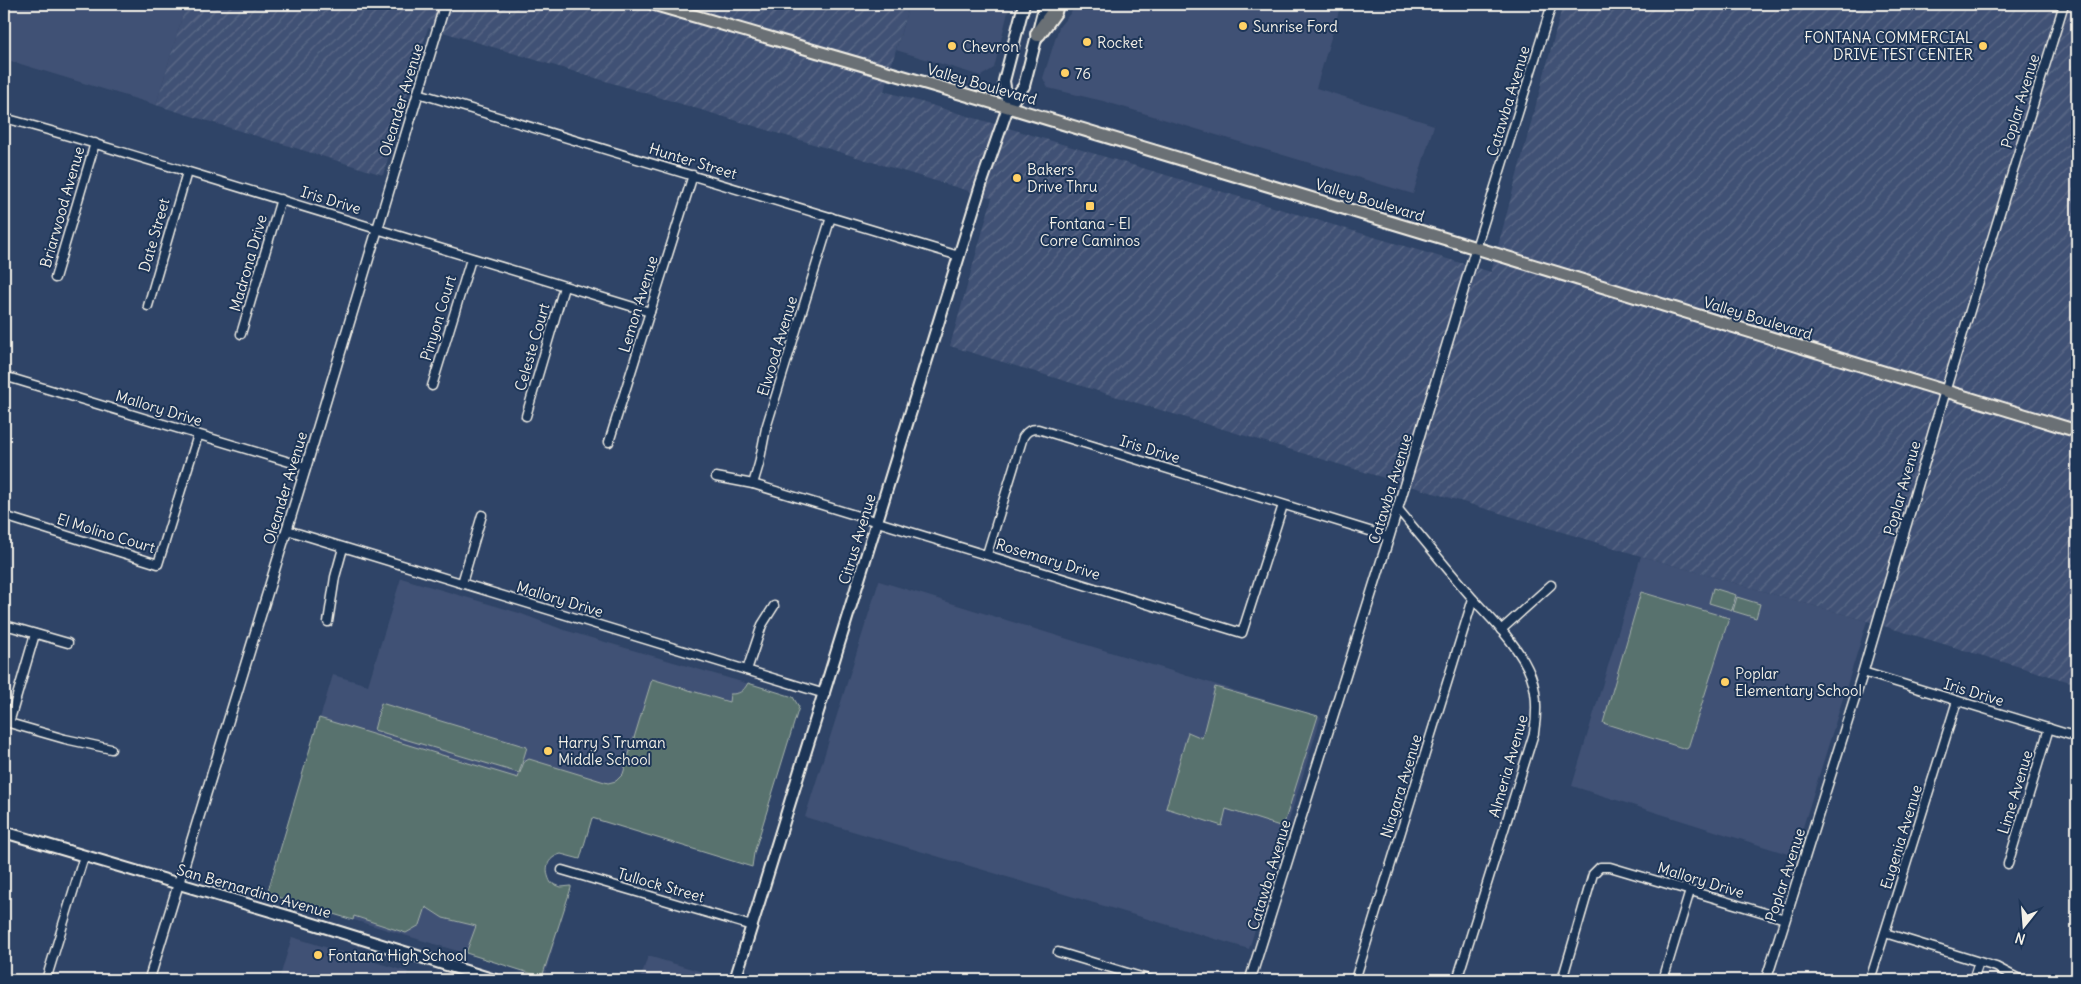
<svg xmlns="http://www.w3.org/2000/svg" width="2081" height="984" font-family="Delius,sans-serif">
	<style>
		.built { fill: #405174 }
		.industrial { fill: url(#industrial-furrows) }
		.park { fill: #58726e; stroke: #a6b2ab }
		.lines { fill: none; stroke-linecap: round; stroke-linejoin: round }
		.minor-casing { stroke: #f4f1e8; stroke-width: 11 }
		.tertiary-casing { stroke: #f4f1e8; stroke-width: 12 }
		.secondary-casing { stroke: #f4f1e8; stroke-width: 14 }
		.primary-casing { stroke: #f4f1e8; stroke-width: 15 }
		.motorway-casing { stroke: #f4f1e8; stroke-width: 18 }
		.minor { stroke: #1d3557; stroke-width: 8 }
		.tertiary { stroke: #1d3557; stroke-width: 9 }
		.secondary { stroke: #1d3557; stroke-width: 10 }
		.primary { stroke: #6b7074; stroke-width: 11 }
		.motorway { stroke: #6b7074; stroke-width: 14 }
		.poi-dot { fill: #ffd166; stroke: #1d3557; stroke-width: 2 }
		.labels { text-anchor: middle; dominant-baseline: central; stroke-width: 4; stroke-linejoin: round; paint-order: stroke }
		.poi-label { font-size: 15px; fill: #f4f1e8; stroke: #1d3557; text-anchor: start }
		.street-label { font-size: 15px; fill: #f4f1e8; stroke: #1d3557 }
	</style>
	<defs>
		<pattern id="industrial-furrows" width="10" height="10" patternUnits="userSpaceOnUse" patternTransform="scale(1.25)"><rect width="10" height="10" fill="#405174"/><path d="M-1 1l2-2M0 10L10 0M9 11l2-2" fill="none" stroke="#5c6a88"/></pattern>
	</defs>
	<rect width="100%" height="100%" fill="#2f4467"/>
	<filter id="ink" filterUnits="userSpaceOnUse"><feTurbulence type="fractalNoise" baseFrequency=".02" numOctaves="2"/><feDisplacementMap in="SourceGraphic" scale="10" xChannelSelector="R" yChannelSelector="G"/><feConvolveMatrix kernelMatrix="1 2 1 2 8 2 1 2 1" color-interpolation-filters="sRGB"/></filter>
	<g filter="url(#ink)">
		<g class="built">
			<polygon points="4,4 186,4 156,105 4,59"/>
			<polygon points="909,4 1010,4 994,68 981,76 896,50"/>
			<polygon points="1075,4 1341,4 1316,88 1434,125 1413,194 1103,101 1048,88 1043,78 1059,27 1073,10"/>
			<polygon points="1641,556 1867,621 1794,856 1572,786"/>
			<polygon points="401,578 519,613 564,630 793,697 799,707 754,853 752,867 592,819 571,856 562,854 556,856 547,864 547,874 551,883 561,887 571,886 571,888 544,977 267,894 333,675 368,685"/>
			<polygon points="879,581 1321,717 1249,949 805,817"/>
			<polygon points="292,937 408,972 406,980 279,980"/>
			<polygon points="648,956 719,977 719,980 640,980"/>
		</g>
		<polygon class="industrial" points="186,4 909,4 884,91 1491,272 1563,4 2077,4 2077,684 1867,621 1641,556 950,346 992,198 443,32 428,28 383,175 156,105"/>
		<g class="park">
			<polygon points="1713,588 1736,595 1732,610 1709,603"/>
			<polygon points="1641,592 1729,618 1688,748 1686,749 1603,723"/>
			<polygon points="1737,597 1760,604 1756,618 1733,611"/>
			<path d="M 652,679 L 729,702 L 730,694 C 739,694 743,692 748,683 L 793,697 L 799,707 L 754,853 L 752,867 L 592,818 L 580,859 L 561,854 C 546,858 544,870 551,883 L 561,887 L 571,886 L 571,888 L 542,977 L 466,953 L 476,926 L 443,918 L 426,907 L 420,925 L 406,933 L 354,916 L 353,920 L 267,894 L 319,718 L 518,778 L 524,762 L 529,759 L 608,783 L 616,781 L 623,774 Z"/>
			<polygon points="1215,687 1318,716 1283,827 1226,809 1222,826 1166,808 1188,732 1202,738"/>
			<polygon points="381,703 527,747 519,773 374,730"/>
		</g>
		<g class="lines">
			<g class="minor-casing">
				<g id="minor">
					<polyline points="418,93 959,256"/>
					<path d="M 4,118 C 66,134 127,154 189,172 C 343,218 496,266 650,312"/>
					<polyline points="1476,248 1552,4"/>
					<polyline points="55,278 95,143"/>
					<polyline points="148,306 187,172"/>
					<polyline points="241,334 281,199"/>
					<polyline points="4,376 306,467"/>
					<polyline points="432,386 471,259"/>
					<polyline points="1945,392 2064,4"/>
					<polyline points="526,416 564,287"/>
					<polyline points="609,442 693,175"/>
					<polyline points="716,477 753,484 1242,633 1283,505"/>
					<polyline points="753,484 759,464 766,428 831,217"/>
					<path d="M 1398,509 C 1423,539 1448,570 1474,600 C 1495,623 1520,647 1531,676 C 1538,695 1537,714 1534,733 L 1457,980"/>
					<polyline points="4,516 158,564 198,435"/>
					<polyline points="287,530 825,694"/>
					<path d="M 987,554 L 1023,437 C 1027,431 1030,429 1038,429 L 1389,537"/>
					<polyline points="462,583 482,515"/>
					<polyline points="328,622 335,577 343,548"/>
					<polyline points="4,626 12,627 68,643"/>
					<polyline points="1501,630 1551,585"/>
					<polyline points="35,634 9,723 65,739 111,749"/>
					<polyline points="747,670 762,625 774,606"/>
					<polyline points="1863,672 2077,737"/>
					<polyline points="2008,864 2049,728"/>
					<polyline points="562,870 752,926"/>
					<polyline points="1885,933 1996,967 2021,980"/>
					<polyline points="1058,952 1151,980"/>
					<polyline points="46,980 84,856"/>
					<polyline points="468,980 470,973"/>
					<polyline points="1355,980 1473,599"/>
					<polyline points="1562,980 1593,874 1600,867 1610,867 1785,919"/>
					<polyline points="1663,980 1690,891"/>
					<polyline points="1870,980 1957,701"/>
					<polyline points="1973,980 1979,962"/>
				</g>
			</g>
			<g class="tertiary-casing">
				<g id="tertiary">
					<polyline points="149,980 306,467 445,4"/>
					<polyline points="1250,980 1389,537 1476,248"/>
					<polyline points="1766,980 1863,672 1945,392"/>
				</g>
			</g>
			<g class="secondary-casing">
				<g id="secondary">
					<polyline points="1008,107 1004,81 1024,4"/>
					<polyline points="4,832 301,920 495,980"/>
					<polyline points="735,980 981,185 1008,107 1024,86 1045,4"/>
				</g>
			</g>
			<g class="primary-casing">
				<polyline id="primary" points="653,4 1008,107 1476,248 2077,431"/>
			</g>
			<g class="motorway-casing">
				<polyline id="motorway" points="1038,34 1054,12 1056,4"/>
			</g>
			<use href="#minor" class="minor"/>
			<use href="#tertiary" class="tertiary"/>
			<use href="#secondary" class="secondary"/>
			<use href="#primary" class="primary"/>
			<use href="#motorway" class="motorway"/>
		</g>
	</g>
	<g class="poi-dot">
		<circle cx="1243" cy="26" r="5"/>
		<circle cx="1087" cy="42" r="5"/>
		<circle cx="952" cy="46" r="5"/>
		<circle cx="1983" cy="46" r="5"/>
		<circle cx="1065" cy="73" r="5"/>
		<circle cx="1017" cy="178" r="5"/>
		<rect x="1085" y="201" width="10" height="10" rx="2.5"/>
		<circle cx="1725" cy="682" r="5"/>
		<circle cx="548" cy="751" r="5"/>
		<circle cx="318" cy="955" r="5"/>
	</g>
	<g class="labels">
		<g class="poi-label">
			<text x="1253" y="26">Sunrise Ford</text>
			<text x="1973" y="37" text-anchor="end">FONTANA COMMERCIAL<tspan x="1973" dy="17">DRIVE TEST CENTER</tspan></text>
			<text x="1097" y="42">Rocket</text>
			<text x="962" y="46">Chevron</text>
			<text x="1075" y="73">76</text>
			<text x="1027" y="169">Bakers<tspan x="1027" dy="17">Drive Thru</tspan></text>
			<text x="1090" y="223" text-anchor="middle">Fontana - El<tspan x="1090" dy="17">Corre Caminos</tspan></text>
			<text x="1735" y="673">Poplar<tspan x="1735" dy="17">Elementary School</tspan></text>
			<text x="558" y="742">Harry S Truman<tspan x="558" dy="17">Middle School</tspan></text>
			<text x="328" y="955">Fontana High School</text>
		</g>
		<g class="street-label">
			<text transform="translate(982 84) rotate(16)">Valley Boulevard</text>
			<text transform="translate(401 100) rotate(-73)">Oleander Avenue</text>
			<text transform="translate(1508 101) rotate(-73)">Catawba Avenue</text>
			<text transform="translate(2020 101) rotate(-73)">Poplar Avenue</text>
			<text transform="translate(693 161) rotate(17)">Hunter Street</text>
			<text transform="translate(331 200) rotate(17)">Iris Drive</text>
			<text transform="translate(1370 200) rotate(17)">Valley Boulevard</text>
			<text transform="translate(62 207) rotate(-74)">Briarwood Avenue</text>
			<text transform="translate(154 235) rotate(-74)">Date Street</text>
			<text transform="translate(248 263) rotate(-74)">Madrona Drive</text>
			<text transform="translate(638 304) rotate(-73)">Lemon Avenue</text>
			<text transform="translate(438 318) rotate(-73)">Pinyon Court</text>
			<text transform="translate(1758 318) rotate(17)">Valley Boulevard</text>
			<text transform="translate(777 346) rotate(-73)">Elwood Avenue</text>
			<text transform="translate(532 347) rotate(-74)">Celeste Court</text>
			<text transform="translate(159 408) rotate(17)">Mallory Drive</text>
			<text transform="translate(1150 449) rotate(17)">Iris Drive</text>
			<text transform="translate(285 488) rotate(-73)">Oleander Avenue</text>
			<text transform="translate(1902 488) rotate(-74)">Poplar Avenue</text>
			<text transform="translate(1390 489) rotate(-73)">Catawba Avenue</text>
			<text transform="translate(106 533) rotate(17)">El Molino Court</text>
			<text transform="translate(857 539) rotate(-73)">Citrus Avenue</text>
			<text transform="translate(1048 559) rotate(17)">Rosemary Drive</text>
			<text transform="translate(560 599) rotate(17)">Mallory Drive</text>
			<text transform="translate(1974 692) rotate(17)">Iris Drive</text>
			<text transform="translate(1508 766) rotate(-74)">Almeria Avenue</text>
			<text transform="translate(1401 786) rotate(-73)">Niagara Avenue</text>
			<text transform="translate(2015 792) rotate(-73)">Lime Avenue</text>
			<text transform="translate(1901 837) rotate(-73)">Eugenia Avenue</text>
			<text transform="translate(1269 875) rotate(-73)">Catawba Avenue</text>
			<text transform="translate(1785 875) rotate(-72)">Poplar Avenue</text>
			<text transform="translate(1701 880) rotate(17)">Mallory Drive</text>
			<text transform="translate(661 885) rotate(16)">Tullock Street</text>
			<text transform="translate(254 891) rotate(16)">San Bernardino Avenue</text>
		</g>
	</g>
	<rect width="2081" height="984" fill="none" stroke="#1d3557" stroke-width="20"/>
	<rect x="10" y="10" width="2061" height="964" fill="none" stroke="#f4f1e8" stroke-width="2" filter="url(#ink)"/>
	<g transform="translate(2024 926) rotate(197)" stroke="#1d3557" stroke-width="4" paint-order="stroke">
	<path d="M0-4L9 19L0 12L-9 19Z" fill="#f4f1e8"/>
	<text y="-8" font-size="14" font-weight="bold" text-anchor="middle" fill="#f4f1e8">N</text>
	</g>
</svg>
